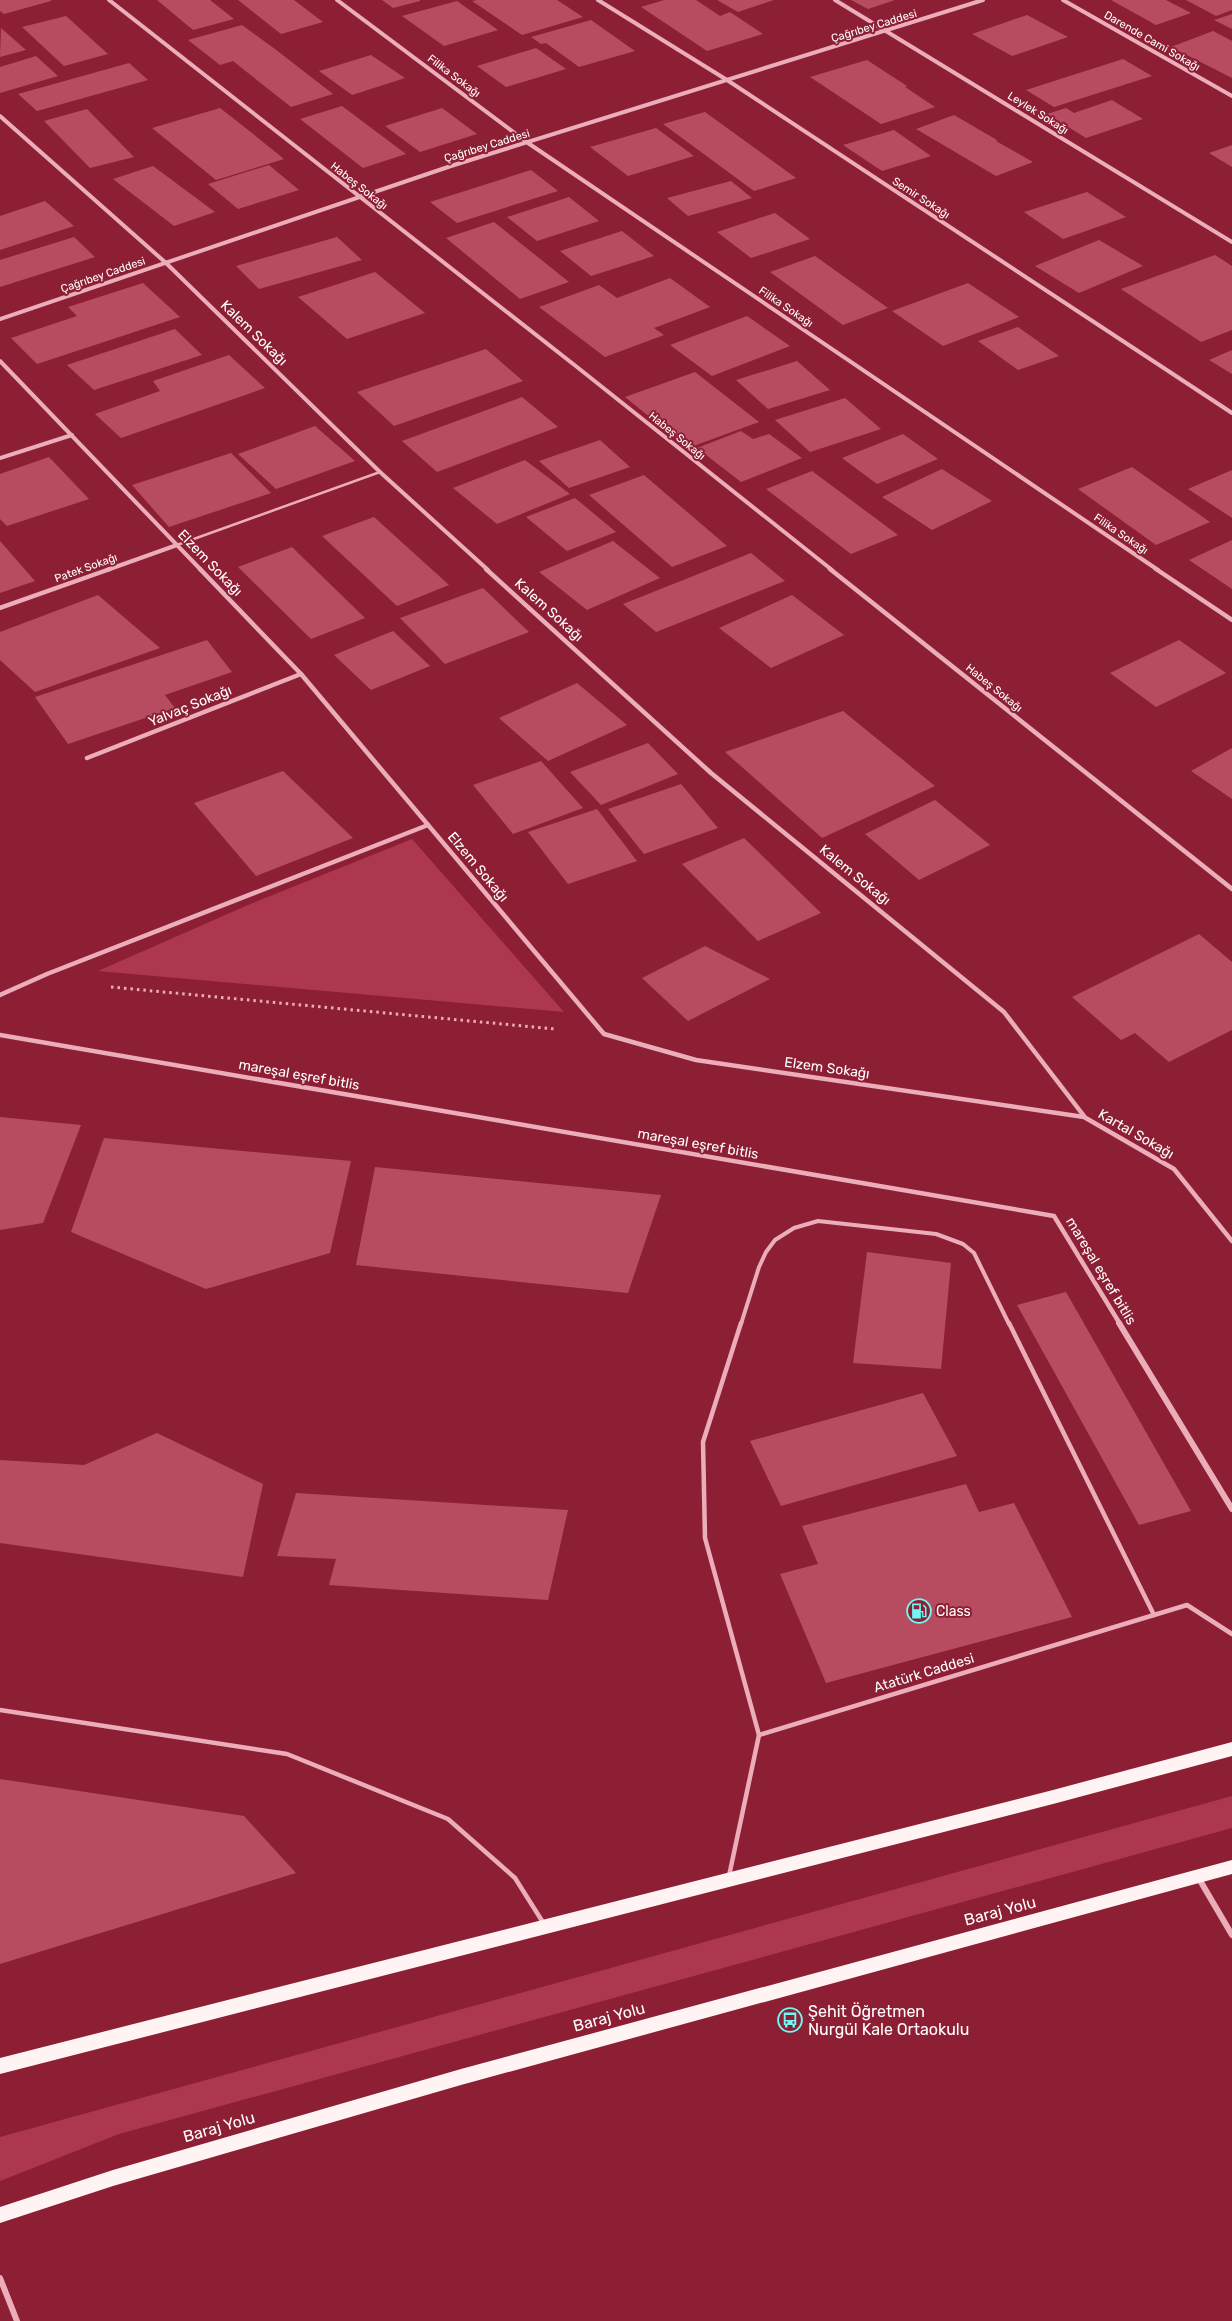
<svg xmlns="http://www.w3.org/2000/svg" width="1232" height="2321" font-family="Rubik,sans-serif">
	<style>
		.green { fill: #ad374e }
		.building { fill: #b74c61 }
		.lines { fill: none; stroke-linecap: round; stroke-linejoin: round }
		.path { stroke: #ecadba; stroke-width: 3; stroke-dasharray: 2.5 4; stroke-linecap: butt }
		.lane-far2 { stroke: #ecadba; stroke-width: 2.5 }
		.lane-far1 { stroke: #ecadba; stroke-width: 4 }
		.lane { stroke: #ecadba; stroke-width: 4.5 }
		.street-far2 { stroke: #ecadba; stroke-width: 4 }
		.street-far1 { stroke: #ecadba; stroke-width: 4.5 }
		.street { stroke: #ecadba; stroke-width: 6 }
		.primary { fill: #fff3f4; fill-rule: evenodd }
		.labels { text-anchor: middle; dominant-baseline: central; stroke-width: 4; stroke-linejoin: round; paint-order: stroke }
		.far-street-label { font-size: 11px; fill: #fff; stroke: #8d1f34 }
		.street-label { font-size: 14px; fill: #fff; stroke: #8d1f34 }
		.poi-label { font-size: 14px; fill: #fff; stroke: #8d1f34; text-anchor: start }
		.near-street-label { font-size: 16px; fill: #fff; stroke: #8d1f34 }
		.near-poi-label { font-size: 16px; fill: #fff; stroke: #8d1f34; text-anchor: start }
	</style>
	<rect width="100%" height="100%" fill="#8d1f34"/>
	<g class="green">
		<polygon points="412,839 564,1012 98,971 248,905"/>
		<polygon points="1232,1796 1232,1828 119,2134 0,2181 0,2137"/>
	</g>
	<g class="building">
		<polygon points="0,0 51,0 51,1 4,14 0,11"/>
		<polygon points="157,0 210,0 234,19 193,30"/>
		<polygon points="238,0 294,0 323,22 281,34"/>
		<polygon points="382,0 420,0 420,1 393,8"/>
		<polygon points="477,0 557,0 583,17 522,35 472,1"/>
		<polygon points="664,0 696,0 720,16 730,12 763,34 707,51 641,7"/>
		<polygon points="717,0 774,0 738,12"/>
		<polygon points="851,0 895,0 868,9"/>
		<polygon points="1111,0 1166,0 1191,13 1156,25"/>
		<polygon points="1186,0 1232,0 1232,10 1216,16"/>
		<polygon points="457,1 498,30 444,46 402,16"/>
		<polygon points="1232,14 1232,29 1214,20"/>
		<polygon points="1027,15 1068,37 1012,56 972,34"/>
		<polygon points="66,16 108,54 64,66 22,27"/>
		<polygon points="591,20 635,51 579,67 546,43 541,44 531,37"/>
		<polygon points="242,25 275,49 333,94 291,107 233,61 220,65 188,40"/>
		<polygon points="1,28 26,50 0,57"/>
		<polygon points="1213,31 1232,41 1232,78 1171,47"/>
		<polygon points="536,48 566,69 506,87 477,66"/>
		<polygon points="371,55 405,78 352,95 319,71"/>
		<polygon points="36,56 58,76 0,93 0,67"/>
		<polygon points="1123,59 1152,76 1054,107 1026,90"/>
		<polygon points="867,60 907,86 905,87 935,107 881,124 810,77"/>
		<polygon points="129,63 148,80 37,111 18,94"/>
		<polygon points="1112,100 1143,119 1086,138 1047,114 1066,108 1074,113"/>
		<polygon points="342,106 406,154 363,168 300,119"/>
		<polygon points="220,108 252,133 284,159 216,180 152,128"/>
		<polygon points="442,108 477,134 420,152 385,126"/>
		<polygon points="87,109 134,157 90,168 44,121"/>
		<polygon points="705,112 796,178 754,191 663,124"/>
		<polygon points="954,115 997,140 996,141 1033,162 996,176 916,129"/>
		<polygon points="656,128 694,156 628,176 590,147"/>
		<polygon points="894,130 931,156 882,171 843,145"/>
		<polygon points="1232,145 1232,167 1209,153"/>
		<polygon points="269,165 299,190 238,209 208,184"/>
		<polygon points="153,166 215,212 174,226 113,179"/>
		<polygon points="531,170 558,191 457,223 430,202"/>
		<polygon points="731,181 752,198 688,216 667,198"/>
		<polygon points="1087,192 1126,217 1063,239 1024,212"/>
		<polygon points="569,197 599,221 537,241 507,217"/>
		<polygon points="45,201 74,226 0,250 0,216"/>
		<polygon points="775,213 810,239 751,258 717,232"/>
		<polygon points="494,222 569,282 520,299 446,238"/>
		<polygon points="622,231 654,256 591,276 560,251"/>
		<polygon points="74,237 95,257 0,287 0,260"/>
		<polygon points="337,237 362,260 259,289 236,266"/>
		<polygon points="1099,240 1143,266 1079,293 1035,266"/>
		<polygon points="1215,255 1232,266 1232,330 1201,342 1121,289"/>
		<polygon points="815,256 888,308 843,325 770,272"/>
		<polygon points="375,272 425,313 347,339 298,297"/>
		<polygon points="670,278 710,307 654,328 664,335 605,357 539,307 599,285 617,298"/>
		<polygon points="143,283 180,317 37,364 11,338 77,316 68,307"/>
		<polygon points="968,283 1019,317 943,346 892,311"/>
		<polygon points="747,316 790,346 712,376 670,345"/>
		<polygon points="1018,327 1059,356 1018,370 978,341"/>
		<polygon points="175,329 202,355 94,390 67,365"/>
		<polygon points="486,349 523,381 394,426 357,392"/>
		<polygon points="1232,350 1232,374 1209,360"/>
		<polygon points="229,355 265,388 121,438 95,414 160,391 153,381"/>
		<polygon points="797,361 830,390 768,409 736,380"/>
		<polygon points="695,372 759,422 688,448 625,397"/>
		<polygon points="522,397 558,427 437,472 402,441"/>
		<polygon points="845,398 881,429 810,452 775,420"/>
		<polygon points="315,426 355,461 276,489 238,454"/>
		<polygon points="741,431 753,439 769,434 802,458 741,482 697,448"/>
		<polygon points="903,434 938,459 877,484 842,458"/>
		<polygon points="600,440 630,467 569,488 539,461"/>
		<polygon points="231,453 271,493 169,527 132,485"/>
		<polygon points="49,457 89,499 7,526 0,519 0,474"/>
		<polygon points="525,460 570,494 497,524 453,488"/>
		<polygon points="1132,467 1210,522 1156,545 1078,489"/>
		<polygon points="942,469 992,501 932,530 882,497"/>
		<polygon points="1232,470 1232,518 1188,489"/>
		<polygon points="812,471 898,535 851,554 766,489"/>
		<polygon points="644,475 727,546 672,567 589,495"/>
		<polygon points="575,498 616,532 567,551 526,517"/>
		<polygon points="374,517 449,585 397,606 322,536"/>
		<polygon points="1232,540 1232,589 1189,560"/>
		<polygon points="0,541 35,581 0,593"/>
		<polygon points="613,541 660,578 587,610 539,572"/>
		<polygon points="292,547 365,618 311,639 238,567"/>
		<polygon points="751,553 785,581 656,632 623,604"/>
		<polygon points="483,588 529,632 445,664 400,618"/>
		<polygon points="98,595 160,648 35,692 0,660 0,632"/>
		<polygon points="792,595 844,635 771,668 719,628"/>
		<polygon points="393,631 430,666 371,690 334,655"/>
		<polygon points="207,640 232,672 165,695 175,708 68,744 35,697"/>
		<polygon points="1179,640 1226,673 1156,707 1110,673"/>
		<polygon points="577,683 627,725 548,761 499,718"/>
		<polygon points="843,711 935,786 822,838 725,752"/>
		<polygon points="648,743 678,774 601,805 570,772"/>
		<polygon points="1232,748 1232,799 1191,771"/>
		<polygon points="541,761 583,808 513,834 473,785"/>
		<polygon points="283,771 353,838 256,876 194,803"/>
		<polygon points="681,784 718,828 644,854 608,809"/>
		<polygon points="935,800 990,845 919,880 865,834"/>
		<polygon points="597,809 637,861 568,884 528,832"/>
		<polygon points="744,838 821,913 758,941 682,864"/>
		<polygon points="1199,934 1232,962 1232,1030 1169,1062 1135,1033 1121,1040 1072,997"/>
		<polygon points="705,946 770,979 688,1021 642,978"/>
		<polygon points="0,1117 81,1125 43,1223 0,1230"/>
		<polygon points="104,1138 351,1161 330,1253 206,1289 71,1232"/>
		<polygon points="375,1167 661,1195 628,1293 356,1265"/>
		<polygon points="867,1252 951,1263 941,1369 853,1363"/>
		<polygon points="1066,1292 1191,1511 1139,1525 1017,1305"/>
		<polygon points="923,1393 957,1456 781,1506 750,1441"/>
		<polygon points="157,1433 263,1484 243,1577 0,1543 0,1460 84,1465"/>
		<polygon points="966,1484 979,1512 1014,1503 1072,1617 826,1683 780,1574 818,1564 802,1526"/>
		<polygon points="296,1493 568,1510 548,1600 329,1585 336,1559 277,1556"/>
		<polygon points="0,1779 244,1816 296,1873 0,1964"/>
	</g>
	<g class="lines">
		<polyline class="path" points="111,987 555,1029"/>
		<polyline class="lane-far2" points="177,545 380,472"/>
		<polyline class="lane-far1" points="741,1324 759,1267 766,1252 775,1240 794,1228 818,1221 936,1234 963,1244 974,1253 1009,1324"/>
		<g class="lane">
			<polyline points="741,1323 703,1442 705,1538 759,1735"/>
			<polyline points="1009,1323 1154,1615"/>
			<polyline points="0,1710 287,1754 448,1819 515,1878 544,1924"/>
			<polyline points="729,1876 759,1735 1187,1605 1232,1634"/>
		</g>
		<g class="street-far2">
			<polyline points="109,0 577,367 832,570"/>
			<polyline points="337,0 528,143 1158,570"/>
			<polyline points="598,0 727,80 1232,413"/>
			<polyline points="835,0 1232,242"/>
			<polyline points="1063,0 1232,96"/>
			<polyline points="0,116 166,263 380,472 488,570"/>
			<polyline points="0,319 451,166 983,0"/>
			<polyline points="0,361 201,570"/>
			<polyline points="0,458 72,435"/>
			<polyline points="107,570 177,545"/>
		</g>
		<g class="street-far1">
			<polyline points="200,569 301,674 604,1034 696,1060 1084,1117 1174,1169 1232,1241"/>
			<polyline points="486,569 711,773 1004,1012 1084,1116"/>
			<polyline points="830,569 1232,889"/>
			<polyline points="1156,569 1232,620"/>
			<polyline points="0,608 110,569"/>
			<polyline points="87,758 301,674"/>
			<polyline points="0,995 47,974 428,825"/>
			<polyline points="0,1035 1054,1216 1120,1324"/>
		</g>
		<g class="street">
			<polyline points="1119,1323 1232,1509"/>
			<polyline points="1198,1877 1232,1935"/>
			<polyline points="0,2278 17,2321"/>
		</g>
		<g class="primary">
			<polygon points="1232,1742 1232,1756 1053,1804 0,2074 0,2058 1053,1790"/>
			<polygon points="1232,1860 1232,1874 461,2085 113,2186 0,2223 0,2207 113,2170 461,2069"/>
		</g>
	</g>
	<defs>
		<g id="fuel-ring" transform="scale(1.25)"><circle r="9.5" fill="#8d1f34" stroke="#6dfaf5" stroke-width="1.5"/><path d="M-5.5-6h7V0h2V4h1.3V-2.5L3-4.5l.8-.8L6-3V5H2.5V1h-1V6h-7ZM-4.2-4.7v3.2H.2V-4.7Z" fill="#6dfaf5"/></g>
		<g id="bus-ring" transform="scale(1.25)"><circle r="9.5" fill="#8d1f34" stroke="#6dfaf5" stroke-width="1.5"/><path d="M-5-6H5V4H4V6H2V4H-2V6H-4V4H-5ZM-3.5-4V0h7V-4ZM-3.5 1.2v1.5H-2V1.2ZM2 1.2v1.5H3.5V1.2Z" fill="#6dfaf5"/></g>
	</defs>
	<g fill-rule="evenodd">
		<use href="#fuel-ring" x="919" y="1611"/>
		<use href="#bus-ring" x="790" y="2020"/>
	</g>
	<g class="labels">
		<g class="far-street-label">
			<text transform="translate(874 26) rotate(-17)">Çağrıbey Caddesi</text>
			<text transform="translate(1152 41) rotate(30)">Darende Cami Sokağı</text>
			<text transform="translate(454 76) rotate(37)">Filika Sokağı</text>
			<text transform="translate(1038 113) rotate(32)">Leylek Sokağı</text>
			<text transform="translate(487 146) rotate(-17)">Çağrıbey Caddesi</text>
			<text transform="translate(359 186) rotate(38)">Habeş Sokağı</text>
			<text transform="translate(921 198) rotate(33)">Semir Sokağı</text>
			<text transform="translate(103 275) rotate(-19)">Çağrıbey Caddesi</text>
			<text transform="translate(786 307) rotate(34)">Filika Sokağı</text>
			<text transform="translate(677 436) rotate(39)">Habeş Sokağı</text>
			<text transform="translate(1121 534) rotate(34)">Filika Sokağı</text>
			<text transform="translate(86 568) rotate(-20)">Patek Sokağı</text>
			<text transform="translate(994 688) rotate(39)">Habeş Sokağı</text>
		</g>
		<g class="street-label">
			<text transform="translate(254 333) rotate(44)">Kalem Sokağı</text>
			<text transform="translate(210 563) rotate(46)">Elzem Sokağı</text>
			<text transform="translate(549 610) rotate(42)">Kalem Sokağı</text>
			<text transform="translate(190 706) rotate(-22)">Yalvaç Sokağı</text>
			<text transform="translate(478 867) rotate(50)">Elzem Sokağı</text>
			<text transform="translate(855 875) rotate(39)">Kalem Sokağı</text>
			<text transform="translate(827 1068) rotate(8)">Elzem Sokağı</text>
			<text transform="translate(299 1075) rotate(10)">mareşal eşref bitlis</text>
			<text transform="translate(1136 1134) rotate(30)">Kartal Sokağı</text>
			<text transform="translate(698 1144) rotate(10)">mareşal eşref bitlis</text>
			<text transform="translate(1101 1271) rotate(59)">mareşal eşref bitlis</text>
			<text transform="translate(924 1673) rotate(-17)">Atatürk Caddesi</text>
		</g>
		<g class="poi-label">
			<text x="936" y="1611">Class</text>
		</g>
		<g class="near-street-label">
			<text transform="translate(1000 1911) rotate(-15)">Baraj Yolu</text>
			<text transform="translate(609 2017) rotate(-15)">Baraj Yolu</text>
			<text transform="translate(219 2127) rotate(-16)">Baraj Yolu</text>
		</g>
		<g class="near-poi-label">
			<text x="808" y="2011">Şehit Öğretmen<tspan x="808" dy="18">Nurgül Kale Ortaokulu</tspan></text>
		</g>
	</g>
</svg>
